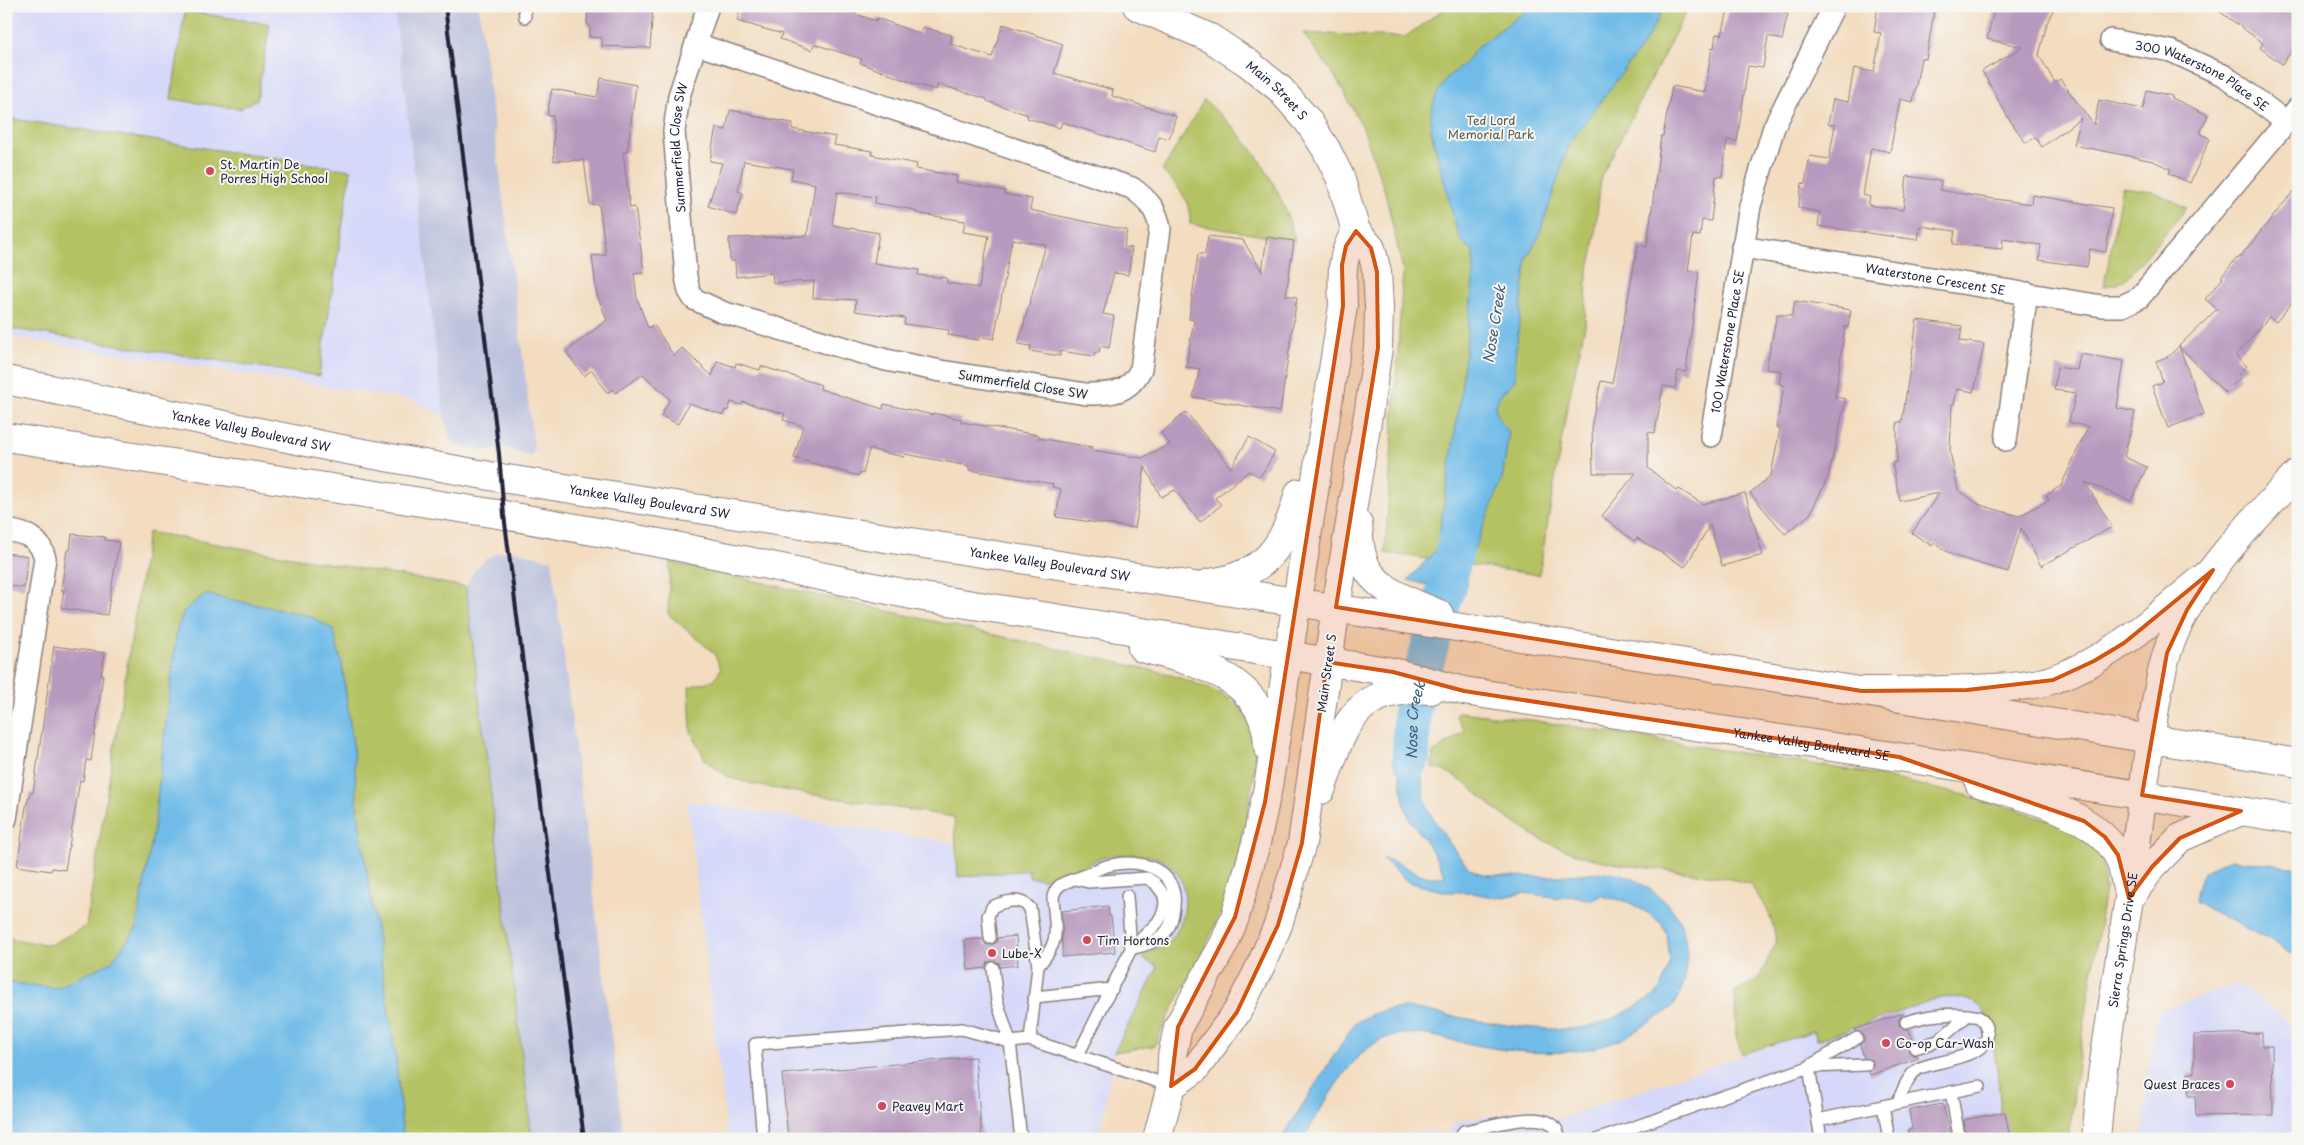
<svg xmlns="http://www.w3.org/2000/svg" width="2304" height="1145" font-family="'Playpen Sans',sans-serif">
	<style>
		.built { fill: #d5d8f9 }
		.industrial { fill: #bdc3de }
		.green { fill: #b5c263; stroke: #6c724f }
		.water { fill: #6fbbe8; stroke: #486e92 }
		.lines { fill: none; stroke-linecap: round; stroke-linejoin: round }
		.river { stroke: #6fbbe8; stroke-width: 38 }
		.building { fill: #b89abe; fill-rule: evenodd }
		.lane-casing { stroke: #8a7f7d; stroke-width: 14 }
		.street-casing { stroke: #8a7f7d; stroke-width: 24 }
		.secondary-casing { stroke: #8a7f7d; stroke-width: 30 }
		.highway-casing { stroke: #8a7f7d; stroke-width: 30 }
		.lane { stroke: #fff; stroke-width: 11 }
		.street { stroke: #fff; stroke-width: 21 }
		.secondary { stroke: #fff; stroke-width: 28 }
		.highway { stroke: #fff; stroke-width: 28 }
		.rail { stroke: #22223b; stroke-width: 4 }
		.marked { fill: #d45411; fill-opacity: 0.2; stroke: #d45411; stroke-width: 4; stroke-linejoin: round }
		.poi-dot { fill: #d1495b; stroke: #f6f6f2; stroke-width: 2 }
		.labels { text-anchor: middle; dominant-baseline: central; stroke-width: 4; stroke-linejoin: round; paint-order: stroke }
		.street-label { font-size: 12px; fill: #22223b; stroke: #f6f6f2 }
		.park-label { font-size: 12px; fill: #555a49; stroke: #f6f6f2 }
		.poi-label { font-size: 12px; fill: #22223b; stroke: #f6f6f2; text-anchor: start }
		.water-label { font-size: 14px; font-style: italic; fill: #3d5878; stroke: #f6f6f2 }
	</style>
	<rect width="100%" height="100%" fill="#f6f6f2"/>
	<filter id="ink" filterUnits="userSpaceOnUse"><feTurbulence type="fractalNoise" baseFrequency=".02" numOctaves="2"/><feDisplacementMap in="SourceGraphic" scale="10" xChannelSelector="R" yChannelSelector="G"/><feConvolveMatrix kernelMatrix="1 2 1 2 8 2 1 2 1" color-interpolation-filters="sRGB"/></filter>
	<filter id="wash" filterUnits="userSpaceOnUse"><feTurbulence type="fractalNoise" baseFrequency=".0096" numOctaves="4" result="noise"/><feDisplacementMap in="SourceGraphic" scale="20" xChannelSelector="R" yChannelSelector="G"/><feGaussianBlur stdDeviation="1.12" result="paint"/><feColorMatrix in="noise" values="0 0 0 0 0 0 0 0 0 0 0 0 0 0 0 0 0 1.4 0 .05"/><feComposite in="paint" operator="in"/></filter>
	<g filter="url(#wash)">
		<rect width="100%" height="100%" fill="#f3dcbf"/>
		<g class="built">
			<polygon points="6,6 394,6 444,416 413,400 6,336"/>
			<polygon points="687,801 954,843 958,877 1029,870 1050,880 1058,875 1075,872 1085,865 1100,859 1128,855 1155,858 1167,863 1177,873 1183,885 1185,896 1181,920 1171,939 1144,955 1143,959 1158,967 1114,1052 1099,1139 728,1139"/>
			<polygon points="2236,984 2269,1005 2298,1029 2298,1139 2143,1139 2145,1100 2158,1011"/>
			<polygon points="1956,996 1968,1000 1982,1008 1991,1028 2003,1139 1401,1139 1421,1131 1448,1133 1456,1122 1534,1108 1556,1120 1814,1031 1817,1040 1941,998"/>
		</g>
		<g class="industrial">
			<polygon points="394,6 479,6 534,447 532,457 509,449 478,450 452,444 444,416"/>
			<polygon points="516,551 552,560 624,1139 532,1139 466,587 474,571 485,559 499,552"/>
		</g>
		<g class="green">
			<polygon points="1448,6 1689,6 1601,177 1593,253 1587,275 1585,326 1566,413 1539,575 1385,553 1403,270 1385,192 1363,128 1336,78 1303,33 1405,37"/>
			<polygon points="185,11 270,24 257,99 240,109 171,99"/>
			<path d="M 1204,100 C 1250,139 1280,181 1295,241 L 1190,224 C 1191,200 1179,187 1162,171 Z"/>
			<polygon points="6,118 351,170 319,376 6,328"/>
			<polygon points="2122,187 2153,191 2187,208 2128,277 2117,284 2104,286"/>
			<polygon points="148,532 466,587 532,1139 6,1139 6,938 50,945 86,926"/>
			<path d="M 670,562 L 1169,674 C 1192,683 1236,694 1248,717 C 1259,739 1255,769 1251,792 C 1245,828 1239,866 1226,900 C 1206,951 1177,997 1154,1046 L 1114,1052 L 1158,967 L 1143,959 L 1144,954 C 1153,951 1164,946 1171,939 C 1189,921 1191,878 1167,863 C 1150,851 1118,853 1099,859 C 1090,862 1084,868 1075,872 C 1067,876 1059,875 1050,880 L 1029,877 L 1029,870 L 958,877 L 954,817 L 765,787 L 730,778 L 706,761 L 691,732 L 689,687 L 713,680 L 721,669 L 714,653 L 668,614 Z"/>
			<path d="M 1457,712 L 1531,720 L 1862,772 L 1982,799 L 2059,823 L 2087,838 L 2096,847 L 2102,858 L 2105,889 L 2075,1084 L 2069,1139 L 2003,1139 C 2001,1113 1996,1023 1981,1008 C 1970,997 1955,997 1941,998 L 1817,1040 L 1814,1031 L 1742,1054 L 1736,1037 L 1735,991 L 1758,980 L 1776,943 L 1774,929 L 1768,911 L 1750,884 C 1682,865 1618,874 1553,845 C 1532,836 1513,822 1495,809 C 1477,794 1457,771 1432,768 L 1433,753 L 1465,731 L 1456,717 Z"/>
		</g>
		<g class="water">
			<polygon points="1532,6 1665,6 1644,44 1570,142 1539,236 1527,258 1515,357 1515,380 1501,394 1495,407 1500,421 1509,432 1502,480 1470,560 1465,594 1408,580 1437,549 1460,400 1474,273 1473,252 1459,238 1433,138 1430,121 1432,108 1437,93 1448,77 1465,63 1477,47"/>
			<polygon points="205,594 310,616 333,629 342,665 353,744 358,813 396,1058 403,1139 6,1139 6,982 56,988 111,962 136,929 153,834 177,629 184,611"/>
			<path d="M 1423,709 C 1424,741 1417,775 1427,806 C 1430,816 1464,866 1472,870 C 1482,876 1497,875 1509,876 C 1529,877 1549,877 1569,875 C 1586,874 1603,870 1620,874 C 1633,877 1646,886 1656,894 C 1680,911 1687,934 1687,962 C 1687,977 1680,999 1669,1010 C 1664,1015 1656,1018 1650,1022 C 1637,1030 1624,1039 1609,1044 C 1563,1058 1512,1053 1466,1043 C 1440,1038 1414,1029 1388,1037 C 1351,1049 1323,1107 1303,1139 L 1281,1139 L 1354,1024 C 1366,1016 1378,1011 1393,1009 C 1412,1006 1431,1012 1450,1016 C 1489,1022 1556,1036 1594,1025 C 1614,1020 1635,1007 1653,997 L 1660,989 L 1670,964 L 1667,934 L 1661,923 L 1648,913 L 1628,902 L 1601,896 L 1590,900 L 1575,896 L 1560,898 L 1524,893 L 1497,898 L 1468,892 L 1446,892 L 1408,882 L 1382,858 C 1407,863 1420,882 1446,876 L 1429,846 L 1409,818 L 1404,803 L 1399,771 L 1400,710 Z"/>
			<path d="M 2231,859 L 2298,868 L 2298,958 L 2284,948 L 2195,902 C 2198,873 2205,868 2231,859 Z"/>
		</g>
		<g class="lines">
			<path class="river" id="s1" d="M 1411,759 L 1412,709 L 1446,589 L 1457,540"/>
		</g>
		<g id="blocks">
			<g class="building">
				<polygon points="588,6 653,6 650,48 602,46 602,38 589,37 590,27 587,23"/>
				<polygon points="741,6 832,6 876,21 877,18 920,34 922,27 952,35 950,44 992,57 1003,24 1063,44 1054,73 1113,90 1112,96 1176,116 1169,139 1159,136 1155,152 1062,122 1060,128 1027,118 1028,115 987,101 987,99 938,84 936,90 918,85 860,63 862,59 814,44 812,50 780,39 782,34 737,21"/>
				<polygon points="1729,6 1778,6 1777,10 1788,13 1782,40 1768,36 1763,68 1748,66 1737,142 1727,140 1722,177 1716,176 1711,221 1702,220 1700,236 1693,235 1688,271 1699,272 1686,372 1678,371 1675,388 1663,386 1655,433 1648,432 1648,468 1677,491 1679,489 1703,504 1745,493 1763,555 1722,566 1710,525 1685,567 1637,538 1634,541 1602,516 1636,473 1593,473 1592,422 1601,381 1612,383 1638,245 1647,247 1661,136 1663,136 1672,86 1705,92 1712,47 1714,48 1716,34 1722,35"/>
				<polygon points="1878,6 1935,6 1926,59 1921,58 1913,102 1900,99 1890,152 1871,148 1863,195 1870,197 1868,205 1903,210 1907,176 1941,181 1940,190 1981,197 2031,204 2032,195 2112,208 2106,252 2090,249 2087,267 2039,260 2041,245 2003,239 2002,249 1953,244 1955,231 1920,226 1918,240 1818,226 1820,212 1798,208 1802,183 1805,184 1810,156 1829,159 1835,125 1828,124 1833,99 1848,102 1854,68 1874,72 1881,33 1874,32"/>
				<polygon points="1995,6 2055,6 2047,23 2039,55 2055,83 2060,79 2094,125 2099,100 2143,109 2147,90 2172,96 2172,98 2208,115 2200,133 2210,139 2190,183 2169,173 2171,169 2153,161 2074,145 2081,118 2042,147 2035,137 2026,143 2009,119 1982,71 2023,47 1987,39"/>
				<polygon points="2212,6 2298,6 2298,57 2291,52 2282,64 2260,48 2263,43"/>
				<polygon points="601,78 636,85 627,153 623,152 630,208 635,207 644,273 634,274 637,298 648,328 654,325 674,356 682,348 712,376 717,361 735,367 736,363 760,370 761,366 821,385 820,389 883,409 884,404 933,415 933,413 961,419 961,422 1039,435 1038,438 1091,447 1091,450 1142,458 1170,444 1161,433 1186,412 1231,468 1249,437 1275,452 1260,477 1249,471 1215,498 1221,505 1200,522 1175,490 1161,497 1145,467 1135,528 1056,517 1061,489 1052,487 1053,484 969,470 969,466 905,454 904,457 869,449 863,474 860,473 859,476 794,458 803,426 783,420 785,414 743,402 742,405 731,402 728,411 725,410 723,415 689,403 678,424 661,416 670,399 643,374 615,393 613,389 607,393 592,370 584,376 566,352 607,320 597,295 592,256 606,255 599,204 590,205 584,160 554,161 553,116 547,115 552,89 597,97"/>
				<path d="M 730,110 L 752,114 L 752,116 L 793,123 L 792,129 L 836,137 L 834,145 L 872,151 L 872,155 L 917,164 L 916,169 L 957,176 L 956,182 L 1005,191 L 1004,194 L 1032,199 L 1030,210 L 1127,230 L 1124,247 L 1132,248 L 1128,275 L 1114,273 L 1103,314 L 1114,316 L 1109,348 L 1100,346 L 1099,353 L 1095,352 L 1094,356 L 1060,351 L 1060,356 L 1030,351 L 1031,346 L 1018,344 L 1046,245 L 1012,239 L 994,339 L 979,336 L 979,340 L 948,335 L 949,330 L 904,324 L 905,318 L 855,311 L 856,300 L 813,298 L 814,281 L 773,283 L 772,273 L 736,277 L 735,261 L 730,261 L 729,238 L 807,236 L 815,184 L 791,179 L 793,169 L 744,161 L 738,191 L 743,193 L 736,215 L 708,206 L 722,163 L 710,161 L 714,137 L 716,128 L 726,130 ZM 837,192 L 876,197 L 875,203 L 915,210 L 915,212 L 922,214 L 965,221 L 963,232 L 989,236 L 979,288 L 947,283 L 947,278 L 918,275 L 919,270 L 874,263 L 879,233 L 832,225 Z"/>
				<polygon points="2298,186 2298,296 2276,322 2269,317 2236,356 2247,366 2238,374 2241,377 2225,393 2179,346 2217,309 2205,299 2223,278 2221,277 2237,258 2238,259"/>
				<polygon points="1208,236 1243,240 1262,272 1267,237 1294,241 1286,295 1297,297 1280,412 1193,397 1200,369 1186,367 1194,320 1189,319 1198,254 1205,254"/>
				<polygon points="1795,301 1851,310 1848,327 1845,327 1835,397 1846,399 1828,477 1810,514 1785,534 1750,493 1771,475 1780,429 1776,428 1784,385 1779,384 1781,371 1766,369 1777,314 1792,316"/>
				<polygon points="1917,320 1962,326 1960,341 1984,344 1974,392 1957,389 1954,404 1952,404 1950,452 1958,490 1980,505 2019,516 2049,500 2046,495 2061,486 2088,427 2069,422 2076,393 2054,390 2057,367 2077,370 2080,354 2124,361 2117,408 2135,412 2124,457 2147,467 2131,501 2085,482 2112,527 2041,566 2021,528 2008,572 1954,556 1934,543 1932,546 1912,533 1939,493 1900,501 1892,463 1897,462 1897,422 1902,422"/>
				<polygon points="2179,346 2204,414 2168,428 2152,386 2163,382 2156,361 2169,356"/>
				<polygon points="72,534 105,537 105,540 119,542 107,615 61,608 64,590 61,590 67,550 70,550"/>
				<polygon points="6,553 28,556 24,588 6,585"/>
				<polygon points="54,646 105,653 101,675 103,675 91,761 86,760 83,781 80,780 65,870 52,868 51,871 17,866 26,807 30,793 33,793"/>
				<polygon points="1108,906 1109,916 1111,916 1115,952 1062,957 1062,911"/>
				<polygon points="1016,936 1018,965 1000,967 999,963 993,961 988,962 986,968 968,970 965,940 983,939 986,945 991,945 997,942 997,938"/>
				<polygon points="1903,1013 1899,1020 1899,1025 1904,1029 1909,1029 1913,1041 1908,1046 1908,1051 1913,1055 1917,1055 1919,1058 1870,1075 1869,1072 1873,1065 1873,1061 1864,1058 1860,1045 1864,1041 1864,1035 1854,1030"/>
				<polygon points="2262,1033 2262,1046 2272,1046 2273,1115 2196,1116 2195,1096 2188,1096 2188,1073 2194,1073 2194,1035"/>
				<polygon points="975,1057 982,1139 788,1139 782,1074"/>
				<polygon points="1943,1104 1952,1139 1909,1139 1908,1130 1912,1129 1909,1110"/>
				<polygon points="2005,1112 2010,1139 1966,1139 1964,1120"/>
			</g>
		</g>
	</g>
	<g filter="url(#ink)">
		<use href="#blocks" fill-opacity="0" stroke="#8a7f7d" stroke-width="1"/>
		<g class="lines">
			<g class="lane-casing">
				<g id="lane">
					<polyline points="524,6 525,17"/>
					<polyline points="1076,879 1088,882 1147,878 1155,883 1164,895 1165,904 1163,913 1158,922 1131,949 1078,1055"/>
					<polyline points="1127,896 1131,949"/>
					<path d="M 990,938 L 988,916 L 992,907 C 1004,901 1020,897 1030,908 L 1038,966 L 1030,1040"/>
					<path d="M 1038,966 C 1062,939 1055,931 1053,897 C 1056,883 1067,882 1078,878 C 1089,874 1100,867 1111,865 C 1142,858 1179,870 1174,907 C 1173,916 1170,929 1163,935 C 1156,943 1141,946 1131,949"/>
					<polyline points="993,968 997,1001 1010,1042"/>
					<polyline points="1034,997 1112,989"/>
					<polyline points="1915,1048 1938,1041 1968,1015"/>
					<polyline points="1811,1065 1857,1038"/>
					<polyline points="1809,1067 1866,1065"/>
					<polyline points="1951,1092 1980,1086"/>
					<path d="M 1898,1102 C 1902,1092 1908,1075 1918,1069 C 1934,1060 2001,1058 1985,1025 C 1983,1020 1979,1016 1974,1016 C 1950,1012 1928,1015 1906,1022"/>
					<polyline points="1818,1120 1883,1106"/>
					<polyline points="763,1139 755,1044 962,1029 1010,1042"/>
					<polyline points="1021,1139 1010,1042 1030,1040 1171,1086"/>
					<path d="M 1458,1139 L 1464,1131 C 1484,1128 1532,1112 1550,1123 C 1556,1126 1558,1132 1560,1139"/>
					<polyline points="1599,1139 1809,1067 1821,1139"/>
					<polyline points="1889,1139 1883,1106 1951,1092 1959,1136"/>
				</g>
			</g>
			<g class="street-casing">
				<g id="street">
					<path id="s2" d="M 2111,40 L 2171,51 L 2225,76 L 2286,122"/>
					<path id="s3" d="M 696,44 L 1132,188 C 1148,200 1157,209 1160,229 L 1141,369 C 1128,394 1112,394 1086,394 L 941,371 L 886,360 L 722,312 L 694,299 L 689,291 L 686,277 L 674,131 L 679,96 L 708,6"/>
					<path id="s4" d="M 1742,247 L 2102,306 L 2122,306 L 2139,298 L 2298,108"/>
					<path id="s5" d="M 1711,436 L 1750,206 L 1774,127 L 1834,6"/>
					<polyline points="2006,440 2027,293"/>
					<path d="M 6,530 C 26,533 40,538 45,558 L 6,819"/>
				</g>
			</g>
			<g class="secondary-casing">
				<g id="secondary">
					<path id="s6" d="M 1137,6 L 1210,38 L 1248,63 L 1280,89 L 1308,121 L 1326,149 L 1340,177 L 1356,231 L 1371,248 L 1377,272 L 1379,307 L 1378,348 L 1369,409 L 1336,607 L 1302,843 L 1278,925 L 1260,967 L 1237,1012 L 1195,1069 L 1171,1086"/>
					<path id="s7" d="M 6,380 L 336,448 L 501,478 L 1693,664 L 2298,763"/>
					<path id="s8" d="M 6,437 L 504,515 L 670,545 L 917,596 L 1393,672 L 1464,691 L 1899,757 L 2298,820"/>
					<path d="M 1358,524 C 1359,534 1359,545 1362,555 C 1368,588 1411,602 1439,614"/>
					<path d="M 1209,583 C 1266,575 1285,546 1299,493"/>
					<path d="M 1142,648 C 1196,662 1267,677 1268,747"/>
					<path d="M 1979,783 C 2023,797 2093,811 2117,854 C 2123,864 2124,877 2127,888"/>
					<path d="M 1321,790 C 1344,725 1352,687 1431,690"/>
					<polyline points="2132,895 2152,867 2180,838 2241,811"/>
					<path d="M 1157,1139 L 1171,1086 L 1172,1056 L 1178,1027 L 1225,942 L 1235,917 L 1256,843 L 1268,787 L 1343,306 C 1342,277 1340,256 1356,231"/>
					<path id="s9" d="M 2096,1139 L 2102,1075 L 2129,898 L 2150,739"/>
				</g>
			</g>
			<g class="highway-casing">
				<g id="highway">
					<path d="M 1862,691 C 1905,691 1948,691 1991,688 C 2011,687 2035,686 2054,679 C 2116,657 2163,611 2213,570"/>
					<path d="M 2150,739 C 2155,711 2158,681 2167,653 C 2189,584 2249,525 2298,473"/>
				</g>
			</g>
			<use href="#lane" class="lane"/>
			<use href="#street" class="street"/>
			<use href="#secondary" class="secondary"/>
			<use href="#highway" class="highway"/>
			<polyline class="rail" points="445,6 499,454 504,515 584,1139"/>
		</g>
	</g>
	<path class="marked" d="M 1356,231 L 1371,248 L 1377,272 L 1378,348 L 1336,607 L 1862,691 L 1967,690 L 2053,680 L 2094,661 L 2124,643 L 2213,570 L 2187,610 L 2167,653 L 2142,795 L 2241,811 L 2180,838 L 2152,867 L 2129,898 L 2118,855 L 2105,837 L 2084,821 L 1899,757 L 1464,691 L 1393,672 L 1327,662 L 1302,843 L 1278,925 L 1237,1012 L 1195,1069 L 1171,1086 L 1178,1027 L 1235,917 L 1265,802 L 1343,306 L 1342,265 L 1346,246 Z"/>
	<g class="poi-dot">
		<circle cx="210" cy="171" r="5"/>
		<circle cx="1087" cy="940" r="5"/>
		<circle cx="992" cy="953" r="5"/>
		<circle cx="1886" cy="1043" r="5"/>
		<circle cx="2230" cy="1084" r="5"/>
		<circle cx="882" cy="1106" r="5"/>
	</g>
	<g class="labels">
		<g class="street-label">
			<text stroke="none"><textPath href="#s2" startOffset="99">300 Waterstone Place SE</textPath></text>
			<text stroke="none"><textPath href="#s6" startOffset="165">Main Street S</textPath></text>
			<text stroke="none"><textPath href="#s3" startOffset="1275">Summerfield Close SW</textPath></text>
			<text stroke="none"><textPath href="#s4" startOffset="196">Waterstone Crescent SE</textPath></text>
			<text stroke="none"><textPath href="#s5" startOffset="96">100 Waterstone Place SE</textPath></text>
			<text transform="translate(1023 384) rotate(9)">Summerfield Close SW</text>
			<text stroke="none"><textPath href="#s7" startOffset="250">Yankee Valley Boulevard SW</textPath></text>
			<text stroke="none"><textPath href="#s7" startOffset="655">Yankee Valley Boulevard SW</textPath></text>
			<text stroke="none"><textPath href="#s7" startOffset="1060">Yankee Valley Boulevard SW</textPath></text>
			<text transform="translate(1326 673) rotate(-82)">Main Street S</text>
			<text stroke="none"><textPath href="#s8" startOffset="1832">Yankee Valley Boulevard SE</textPath></text>
			<text stroke="none"><textPath href="#s9" startOffset="201">Sierra Springs Drive SE</textPath></text>
		</g>
		<g class="park-label">
			<text x="1491" y="120">Ted Lord<tspan x="1491" dy="14">Memorial Park</tspan></text>
		</g>
		<g class="poi-label">
			<text x="220" y="164">St. Martin De<tspan x="220" dy="14">Porres High School</tspan></text>
			<text x="1097" y="940">Tim Hortons</text>
			<text x="1002" y="953">Lube-X</text>
			<text x="1896" y="1043">Co-op Car-Wash</text>
			<text x="2220" y="1084" text-anchor="end">Quest Braces</text>
			<text x="892" y="1106">Peavey Mart</text>
		</g>
		<g class="water-label">
			<text transform="translate(1494 324) rotate(-81)">Nose Creek</text>
			<text stroke="none"><textPath href="#s1" startOffset="39">Nose Creek</textPath></text>
		</g>
	</g>
	<rect width="2304" height="1145" fill="none" stroke="#f6f6f2" stroke-width="25"/>
</svg>
